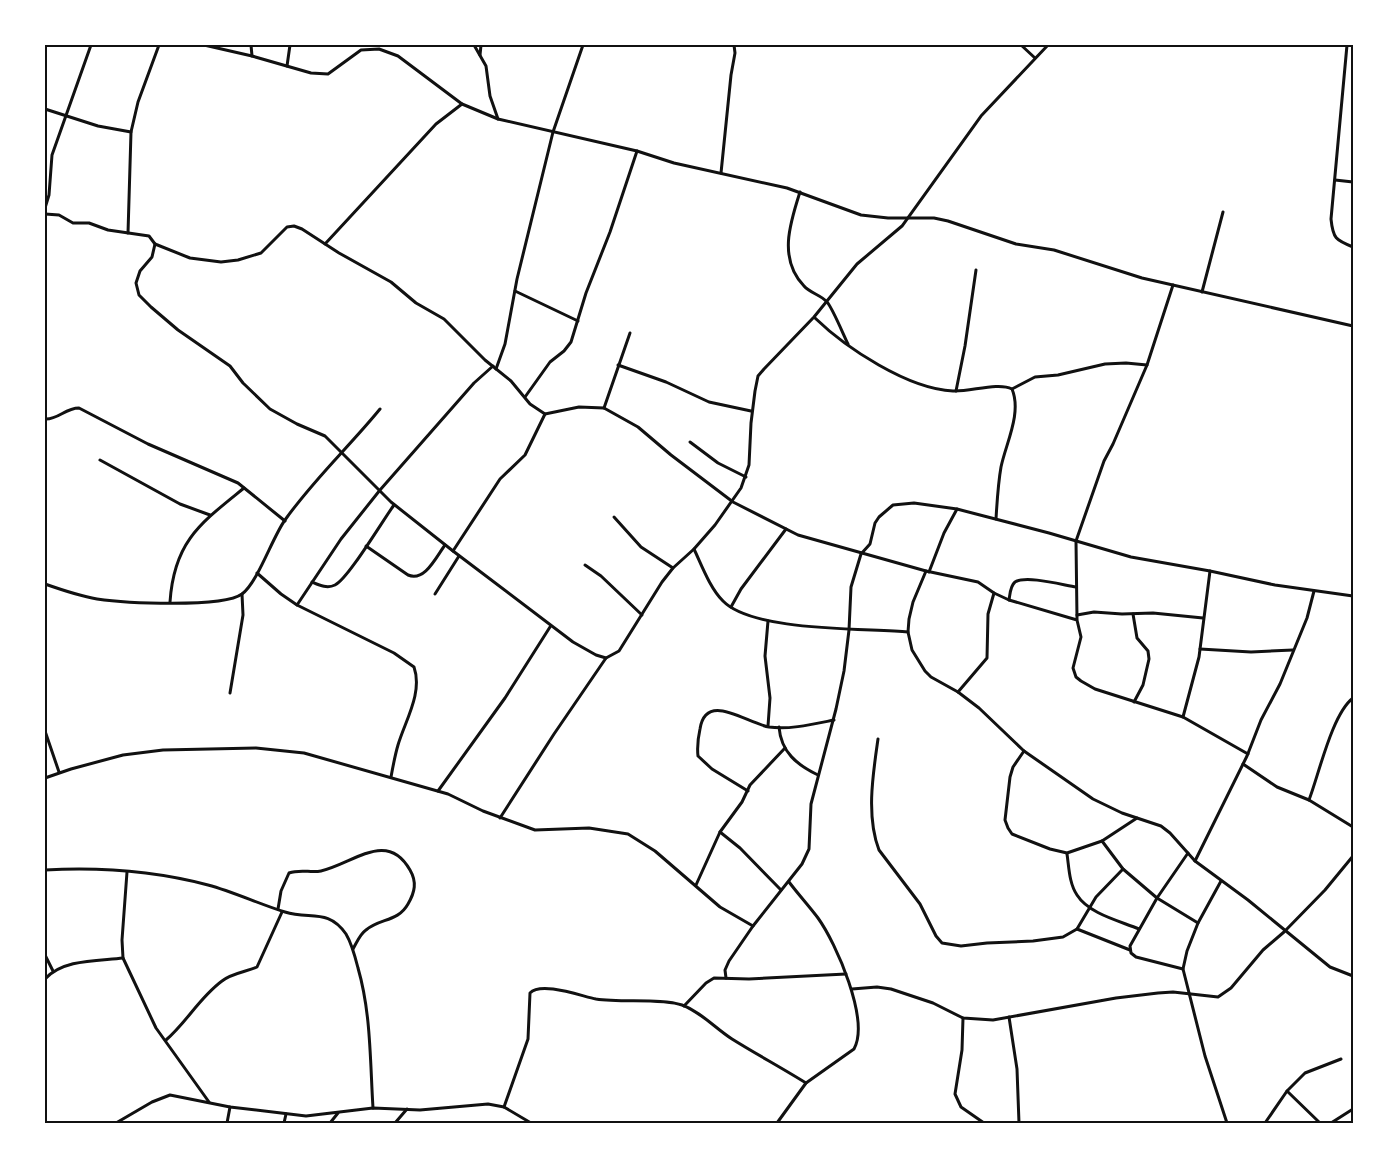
<svg xmlns="http://www.w3.org/2000/svg" width="1398" height="1168" font-family="'IBM Plex Serif',serif">
	<style>
		.lines { fill: none; stroke-linecap: round; stroke-linejoin: round }
		.minor { stroke: #111; stroke-width: 3 }
		.neatline { fill: none; stroke: #111; stroke-width: 2 }
	</style>
	<rect width="100%" height="100%" fill="#fff"/>
	<g class="lines">
		<g class="minor">
			<polyline points="204,45 252,56 311,73 328,74 361,50 379,49 398,56 462,104 498,119 637,151 674,163 787,188 861,215 888,218 934,218 948,221 1016,244 1054,250 1142,278 1353,326"/>
			<polyline points="251,45 252,56"/>
			<polyline points="474,45 486,66 490,96 498,119"/>
			<polyline points="1021,45 1035,58"/>
			<path d="M 1347,45 L 1331,219 C 1333,239 1336,240 1353,247"/>
			<polyline points="480,55 481,45"/>
			<polyline points="287,66 290,45"/>
			<polyline points="45,109 98,126 131,132"/>
			<polyline points="721,173 731,75 735,53 734,45"/>
			<polyline points="1335,180 1353,182"/>
			<path d="M 800,192 C 790,223 778,259 804,286 C 810,293 821,295 827,302 C 832,307 844,336 848,344"/>
			<polyline points="45,208 49,195 52,155 91,45"/>
			<polyline points="45,214 59,215 73,223 89,223 108,230 149,236 155,244 152,257 140,271 136,283 139,295 151,307 178,330 230,366 243,383 270,409 297,424 325,436 391,502 453,551 573,642 596,655 606,658 619,651 662,582 673,568 694,549 715,525 741,488 749,465 751,423 755,391 758,376 764,369 814,317 857,264 902,226 981,116 1048,45"/>
			<polyline points="128,233 131,132 138,102 159,45"/>
			<polyline points="155,244 190,258 221,262 238,260 261,253 287,227 294,226 302,229 339,253 391,282 416,303 444,319 485,360 511,381 530,404 545,414 579,407 604,408 638,427 671,455 733,502 798,535 926,571 978,582 994,593 1009,600 1077,620 1081,637 1073,668 1076,677 1081,681 1095,689 1183,717 1248,754"/>
			<polyline points="325,244 436,124 462,104"/>
			<polyline points="515,291 578,321"/>
			<polyline points="1202,292 1223,212"/>
			<path d="M 815,318 C 846,348 908,389 953,391 C 970,392 998,382 1012,389 C 1022,413 1006,443 1001,467 C 998,484 997,502 996,519"/>
			<polyline points="618,365 666,382 709,402 751,411"/>
			<polyline points="496,369 505,344 517,279 553,132 583,45"/>
			<polyline points="1012,389 1035,377 1058,375 1105,364 1126,363 1147,365"/>
			<polyline points="956,391 965,346 976,270"/>
			<polyline points="525,397 550,362 564,351 571,342 586,293 610,232 637,151"/>
			<polyline points="604,408 630,333"/>
			<path d="M 45,419 C 58,420 65,408 79,408 L 148,444 L 238,483 L 285,521"/>
			<polyline points="690,442 718,463 746,477"/>
			<polyline points="100,460 180,504 210,515"/>
			<polyline points="614,517 641,547 673,568"/>
			<path d="M 366,546 L 408,575 C 425,582 436,557 445,545"/>
			<path d="M 694,549 C 702,566 710,588 723,601 C 753,632 865,628 908,632"/>
			<polyline points="453,551 500,479 525,455 545,414"/>
			<polyline points="585,565 601,576 642,615"/>
			<polyline points="926,571 913,602 909,619 908,632 912,650 925,671 931,677 958,692 979,708 1024,751 1093,799 1122,813 1161,826 1170,833 1195,861 1248,900 1330,967 1353,976"/>
			<polyline points="929,572 944,533 957,509"/>
			<path d="M 257,573 L 281,594 L 297,605 L 394,653 L 414,667 C 423,693 405,721 398,745 C 395,755 393,766 391,777"/>
			<path d="M 312,582 C 319,585 327,589 335,585 C 348,579 383,520 394,505"/>
			<path d="M 45,584 C 62,590 80,596 97,599 C 123,603 223,608 242,594 C 258,582 272,538 285,520 C 313,480 349,447 380,409"/>
			<polyline points="435,594 459,556"/>
			<path d="M 1009,600 C 1010,595 1010,586 1015,582 C 1026,575 1063,585 1076,587"/>
			<path d="M 170,602 C 174,541 201,523 244,488"/>
			<polyline points="297,605 341,539 380,490 474,383 493,366"/>
			<polyline points="731,607 741,589 786,529"/>
			<polyline points="1133,614 1137,638 1148,651 1149,659 1143,685 1134,702"/>
			<polyline points="1077,615 1094,612 1122,614 1153,613 1203,618"/>
			<polyline points="1077,619 1076,541 1104,461 1113,444 1147,365 1173,285"/>
			<polyline points="768,621 765,656 770,698 768,726"/>
			<polyline points="1200,649 1251,652 1293,650"/>
			<polyline points="958,692 987,658 988,614 994,593"/>
			<polyline points="230,693 243,615 242,594"/>
			<polyline points="1183,717 1199,657 1210,571"/>
			<path d="M 779,727 C 781,752 797,765 818,775"/>
			<polyline points="45,731 59,772"/>
			<path d="M 878,739 C 873,774 866,816 879,850 L 920,904 L 936,936 L 942,943 L 961,946 L 987,943 L 1033,941 L 1063,937 L 1077,929 L 1096,897 L 1123,869"/>
			<polyline points="1024,751 1013,767 1010,777 1005,820 1008,828 1012,834 1050,849 1067,853 1102,841 1137,818"/>
			<polyline points="1243,764 1277,787 1309,800 1353,827"/>
			<polyline points="45,778 71,769 123,755 163,750 256,748 304,753 448,794 483,811 535,830 589,828 628,834 655,851 720,907 753,926"/>
			<polyline points="438,791 505,698 550,627"/>
			<path d="M 748,791 L 712,769 L 698,756 C 697,747 698,738 700,729 C 706,691 746,723 769,727 C 789,730 814,724 834,720"/>
			<path d="M 1309,800 C 1319,774 1332,714 1353,698"/>
			<polyline points="500,818 554,734 606,658"/>
			<polyline points="720,832 740,848 781,890"/>
			<polyline points="1102,841 1123,869 1157,898 1198,923"/>
			<path d="M 1067,854 C 1069,867 1069,883 1077,895 C 1089,914 1120,921 1139,929"/>
			<polyline points="1195,861 1247,756 1261,720 1280,684 1307,618 1314,591"/>
			<path d="M 45,870 C 99,867 155,871 208,885 C 234,892 259,904 285,912 C 310,920 328,908 346,934 C 352,944 355,956 358,968 C 371,1013 370,1060 373,1108"/>
			<polyline points="127,872 122,940 123,958 156,1028 209,1102"/>
			<polyline points="1221,881 1198,923 1187,951 1183,969 1205,1056 1227,1123"/>
			<polyline points="696,885 720,832 742,802 750,785 785,748"/>
			<path d="M 278,909 L 281,891 L 289,873 C 300,869 311,873 321,871 C 353,864 387,829 410,870 C 417,882 415,892 408,904 C 398,922 380,918 366,930 C 360,934 357,942 353,949"/>
			<polyline points="1077,929 1130,950"/>
			<polyline points="45,955 53,971"/>
			<polyline points="1183,969 1136,957 1131,953 1130,946 1157,898 1188,853"/>
			<polyline points="726,978 725,970 729,961 753,926 802,864 809,849 811,804 836,709 844,671 849,630 851,587 861,554 870,544 875,523 879,517 893,505 914,503 957,509 1049,533 1131,557 1210,571 1275,585 1353,596"/>
			<path d="M 45,979 C 63,959 98,961 123,958"/>
			<polyline points="852,989 877,987 891,989 933,1003 963,1018 993,1020 1116,998 1158,993 1173,992 1218,997 1231,988 1263,950 1284,932 1325,890 1353,856"/>
			<polyline points="684,1006 706,983 714,978 749,979 846,974"/>
			<polyline points="1009,1017 1017,1069 1019,1123"/>
			<polyline points="963,1018 962,1050 955,1094 961,1107 984,1123"/>
			<path d="M 166,1040 C 187,1022 199,998 222,981 C 232,973 246,972 257,967 L 282,912"/>
			<polyline points="1287,1091 1320,1123"/>
			<path d="M 504,1107 L 528,1039 L 530,993 C 541,981 581,996 596,999 C 621,1003 661,998 682,1005 C 701,1012 715,1028 732,1039 C 756,1054 782,1068 806,1083"/>
			<polyline points="116,1123 152,1102 170,1095 230,1107 306,1116 373,1108 420,1110 488,1104 504,1107 531,1123"/>
			<polyline points="227,1123 230,1107"/>
			<polyline points="284,1123 286,1114"/>
			<polyline points="330,1123 338,1113"/>
			<polyline points="395,1123 407,1109"/>
			<path d="M 777,1123 L 806,1083 L 854,1049 C 870,1020 836,943 818,918 C 809,906 798,894 789,882"/>
			<polyline points="1265,1123 1287,1091 1305,1073 1341,1059"/>
			<polyline points="1331,1123 1353,1109"/>
		</g>
	</g>
	<rect width="1398" height="1168" fill="none" stroke="#ffffff" stroke-width="93"/>
	<rect x="46" y="46" width="1306" height="1076" class="neatline"/>
</svg>
